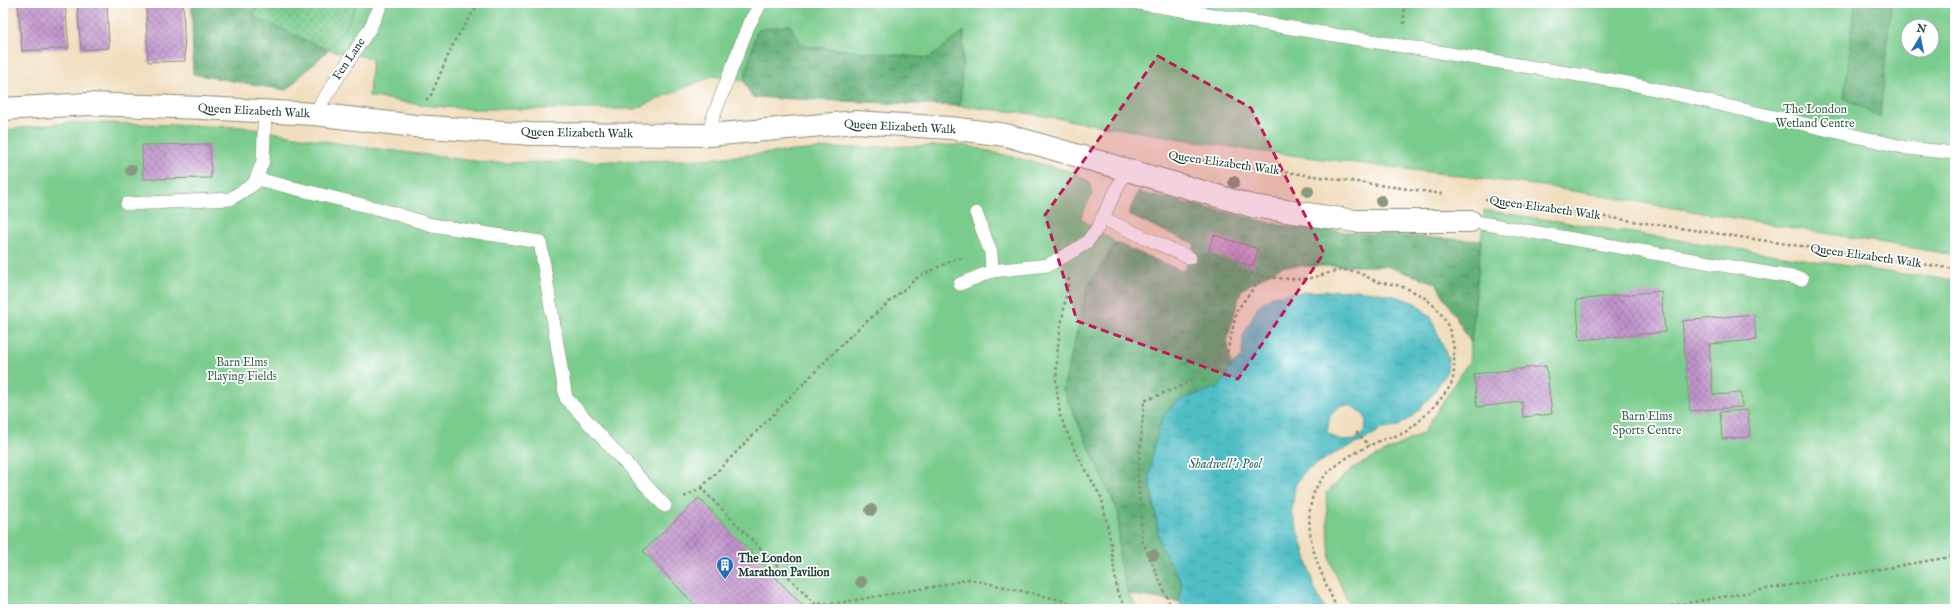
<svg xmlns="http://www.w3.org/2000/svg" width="1958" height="612" font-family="'IM FELL English',serif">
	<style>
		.green { fill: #7acc8d; stroke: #4c8460; fill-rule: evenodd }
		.forest { fill: url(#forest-crowns); stroke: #417656 }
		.garden { fill: url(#garden-dots); stroke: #4c8460 }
		.water { fill: url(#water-ripples); stroke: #387e7c; fill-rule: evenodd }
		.building { fill: url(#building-cross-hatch) }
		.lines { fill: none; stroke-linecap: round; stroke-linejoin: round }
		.service-casing { stroke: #888e79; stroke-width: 14 }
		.minor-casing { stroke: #888e79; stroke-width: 24 }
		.path { stroke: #888e79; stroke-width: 2.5; stroke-dasharray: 3 3; stroke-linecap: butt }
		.service { stroke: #fff; stroke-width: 13 }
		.minor { stroke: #fff; stroke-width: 22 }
		.tree { fill: #8a997e }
		.marked { fill: #c2185b; fill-opacity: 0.2; stroke: #c2185b; stroke-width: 3; stroke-dasharray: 8 5; stroke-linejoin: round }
		.labels { text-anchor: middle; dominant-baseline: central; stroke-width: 3.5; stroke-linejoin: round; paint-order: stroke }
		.street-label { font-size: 12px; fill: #1f3d34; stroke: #fff }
		.park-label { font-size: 12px; fill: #36614a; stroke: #fff }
		.poi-label { font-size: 12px; font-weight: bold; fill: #1f3d34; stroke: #fff; text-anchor: start }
		.water-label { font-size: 13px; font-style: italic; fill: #2e6460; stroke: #fff }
	</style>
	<defs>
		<pattern id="forest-crowns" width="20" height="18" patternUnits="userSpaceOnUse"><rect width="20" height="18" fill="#63b078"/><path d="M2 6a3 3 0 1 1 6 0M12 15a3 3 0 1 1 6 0" fill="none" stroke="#519063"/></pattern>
		<pattern id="garden-dots" width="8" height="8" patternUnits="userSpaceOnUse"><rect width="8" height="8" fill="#7acc8d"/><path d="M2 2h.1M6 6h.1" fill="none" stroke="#63a774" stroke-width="1.8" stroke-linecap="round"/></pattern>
		<pattern id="water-ripples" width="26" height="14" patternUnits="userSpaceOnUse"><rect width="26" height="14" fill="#50bec5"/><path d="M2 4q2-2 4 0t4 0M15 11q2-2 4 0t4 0" fill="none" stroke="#429ca1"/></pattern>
		<pattern id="building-cross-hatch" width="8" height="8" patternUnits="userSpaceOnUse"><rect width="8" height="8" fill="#c092cb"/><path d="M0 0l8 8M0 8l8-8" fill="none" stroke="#9b78a6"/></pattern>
	</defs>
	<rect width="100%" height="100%" fill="#fff"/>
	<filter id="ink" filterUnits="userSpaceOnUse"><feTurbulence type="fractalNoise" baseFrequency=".025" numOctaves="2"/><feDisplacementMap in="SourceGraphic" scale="8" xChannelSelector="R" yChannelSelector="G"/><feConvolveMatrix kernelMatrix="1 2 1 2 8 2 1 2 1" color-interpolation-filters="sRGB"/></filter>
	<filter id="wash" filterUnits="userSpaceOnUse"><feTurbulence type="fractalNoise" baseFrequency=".012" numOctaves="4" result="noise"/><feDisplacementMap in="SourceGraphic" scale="16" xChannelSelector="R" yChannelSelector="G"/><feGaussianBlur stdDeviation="0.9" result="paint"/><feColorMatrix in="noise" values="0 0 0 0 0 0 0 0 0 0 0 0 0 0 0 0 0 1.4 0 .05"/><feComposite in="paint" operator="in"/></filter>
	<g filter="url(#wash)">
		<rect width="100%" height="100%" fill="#f1debe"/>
		<g class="green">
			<path d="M 192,3 L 1955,3 L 1955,255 L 1543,186 L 1250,150 L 1025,113 L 960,106 L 752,97 L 744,81 L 712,76 L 635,109 L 471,109 L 421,105 L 369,96 L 372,58 L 328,50 L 286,90 L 193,74 ZM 1908,26 L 1932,26 L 1932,50 L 1908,50 Z"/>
			<polygon points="73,122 242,127 355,146 491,163 690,160 830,148 964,145 1073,172 1089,182 1092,194 1080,218 1116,243 1088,287 1063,389 1119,514 1119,560 1128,594 1139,609 3,609 3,130"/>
			<polygon points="1484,210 1887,272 1955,280 1955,609 1351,609 1330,561 1326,493 1353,468 1423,433 1469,361"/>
		</g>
		<g class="forest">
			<polygon points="192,3 258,3 254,17 328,50 286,90 193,74"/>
			<polygon points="1855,3 1891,3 1880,118 1844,98"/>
			<polygon points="790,25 803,46 930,58 964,31 960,106 752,97 744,81 757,30"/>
			<polygon points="1138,192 1293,228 1481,241 1471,343 1436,283 1386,266 1282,266 1241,290 1227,339 1231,366 1220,386 1178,401 1154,446 1149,478 1160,545 1182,583 1179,602 1128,594 1119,560 1119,514 1063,389 1088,287 1116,243 1184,272 1195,244 1128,215"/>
		</g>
		<polygon class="garden" points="258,3 357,3 346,27 328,50 254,17"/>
		<path class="water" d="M 1358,290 L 1392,295 L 1415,303 L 1431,317 L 1448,359 L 1447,371 L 1433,394 L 1414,415 L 1397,427 L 1380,430 L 1363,441 L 1333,454 L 1303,473 L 1295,486 L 1292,512 L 1304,549 L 1314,588 L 1325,609 L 1183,609 L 1179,602 L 1182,583 L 1160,545 L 1155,508 L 1149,478 L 1154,446 L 1163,416 L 1178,401 L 1220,386 L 1231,366 L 1242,357 L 1243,336 L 1258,306 L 1272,296 L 1303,292 ZM 1341,405 C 1353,405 1360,409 1366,419 L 1365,431 L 1355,440 L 1341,441 L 1327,432 L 1330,416 Z"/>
		<g id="blocks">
			<g class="building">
				<polygon points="18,3 65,3 69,48 22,51"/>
				<polygon points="77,3 107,3 109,48 81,50"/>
				<polygon points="146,3 183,3 185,61 148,62"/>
				<polygon points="210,144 211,178 143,179 142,145"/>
				<polygon points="1214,235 1258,249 1253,267 1208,252"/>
				<polygon points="1661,291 1665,332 1580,340 1576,300"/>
				<polygon points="1754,314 1756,340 1709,344 1713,395 1741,393 1742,407 1690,411 1682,321"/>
				<polygon points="1546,366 1552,414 1523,417 1522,402 1477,407 1474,374"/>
				<polygon points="1748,410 1750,437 1722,439 1720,412"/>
				<polygon points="699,498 806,609 699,609 643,551"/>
			</g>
		</g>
	</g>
	<g filter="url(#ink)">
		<use href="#blocks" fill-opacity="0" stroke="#888e79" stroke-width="1"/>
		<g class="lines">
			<g class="service-casing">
				<g id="service">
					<polyline points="1139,3 1628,83 1907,148 1955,153"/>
					<polyline points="314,114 370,28 382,3"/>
					<polyline points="709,135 712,120 748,26 761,3"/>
					<polyline points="257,179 383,210 432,225 540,242 566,398 665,506"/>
					<polyline points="127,204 230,199 254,184 263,161 265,112"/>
					<polyline points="976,213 991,253 992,271"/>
					<polyline points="1102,218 1190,258"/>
					<polyline points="1470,221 1802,279"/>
					<polyline points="960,284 992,271 1048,265 1075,250 1087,242 1097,229 1126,170"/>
				</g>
			</g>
			<g class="minor-casing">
				<polyline id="minor" points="3,109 88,104 203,108 314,114 415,126 531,134 709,135 856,122 950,128 1006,135 1252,206 1355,221 1470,221"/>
			</g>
			<g class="path">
				<polyline points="1404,24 1404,3"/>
				<polyline points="426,100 431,95 454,42 479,3"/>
				<polyline points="1184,158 1444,194"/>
				<polyline points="1485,199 1955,269"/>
				<path d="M 1209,263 C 1240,271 1270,280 1301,279 C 1320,279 1337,265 1356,272 C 1364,274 1371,280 1379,282 C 1387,284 1396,284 1403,287 C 1433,298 1451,318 1454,351 C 1454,361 1455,373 1452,382 C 1447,395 1417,425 1405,432 C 1396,437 1385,438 1375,443 C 1351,454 1319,471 1312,499 C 1302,538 1322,574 1337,609"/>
				<polyline points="1069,278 1058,344 1056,382 1060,415 1075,451 1102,499 1111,544 1117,591 1126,609"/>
				<polyline points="1356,432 1370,446"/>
				<polyline points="701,488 850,336 918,277 955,259 964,258"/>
				<polyline points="684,497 701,488 815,604 838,603 938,586 969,579 1065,601 1078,609"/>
				<polyline points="1172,609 1142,540 1138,476 1144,401 1186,384 1227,353 1237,310 1262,277"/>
				<polyline points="1653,609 1955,556"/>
			</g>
			<use href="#service" class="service"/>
			<use href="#minor" class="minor"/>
		</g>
		<g class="tree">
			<circle cx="131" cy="170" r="6"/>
			<circle cx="1234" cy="182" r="6"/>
			<circle cx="1308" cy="191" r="6"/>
			<circle cx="1381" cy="201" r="6"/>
			<circle cx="871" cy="510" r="6"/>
			<circle cx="1153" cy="555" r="6"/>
			<circle cx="861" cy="582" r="6"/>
		</g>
	</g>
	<path class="marked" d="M 1158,56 L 1251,108 L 1324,253 L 1238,379 L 1077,321 L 1045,215 Z"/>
	<defs>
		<g id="building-pin" transform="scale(0.9)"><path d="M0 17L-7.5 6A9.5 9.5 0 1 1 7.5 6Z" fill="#1f6fb2" stroke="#fff"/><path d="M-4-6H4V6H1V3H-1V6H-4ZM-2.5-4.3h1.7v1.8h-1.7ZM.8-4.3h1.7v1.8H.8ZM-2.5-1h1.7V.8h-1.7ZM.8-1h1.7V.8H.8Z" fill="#fff"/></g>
	</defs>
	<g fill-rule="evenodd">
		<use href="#building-pin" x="725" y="565"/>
	</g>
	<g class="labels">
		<g class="street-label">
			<text transform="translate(349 59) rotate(-56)">Fen Lane</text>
			<text transform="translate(254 111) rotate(3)">Queen Elizabeth Walk</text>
			<text transform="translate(900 127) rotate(3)">Queen Elizabeth Walk</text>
			<text transform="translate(577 133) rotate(1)">Queen Elizabeth Walk</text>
			<text transform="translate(1224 163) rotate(8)">Queen Elizabeth Walk</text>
			<text transform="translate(1545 208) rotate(8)">Queen Elizabeth Walk</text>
			<text transform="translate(1866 256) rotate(8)">Queen Elizabeth Walk</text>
		</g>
		<g class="park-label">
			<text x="1815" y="109">The London<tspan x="1815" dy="14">Wetland Centre</tspan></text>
			<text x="242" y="362">Barn Elms<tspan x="242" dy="14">Playing Fields</tspan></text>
			<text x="1647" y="416">Barn Elms<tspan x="1647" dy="14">Sports Centre</tspan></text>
		</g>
		<g class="poi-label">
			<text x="738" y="558">The London<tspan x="738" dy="14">Marathon Pavilion</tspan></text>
		</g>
		<g class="water-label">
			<text x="1225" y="464">Shadwell's Pool</text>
		</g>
	</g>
	<rect width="1958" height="612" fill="none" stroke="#fff" stroke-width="16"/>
	<g transform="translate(1920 38) rotate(10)"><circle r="19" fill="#ffffff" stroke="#a5b1ae"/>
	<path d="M0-3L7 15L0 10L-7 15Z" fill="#1f6fb2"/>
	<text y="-6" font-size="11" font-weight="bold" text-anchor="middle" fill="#1f3d34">N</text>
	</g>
</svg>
